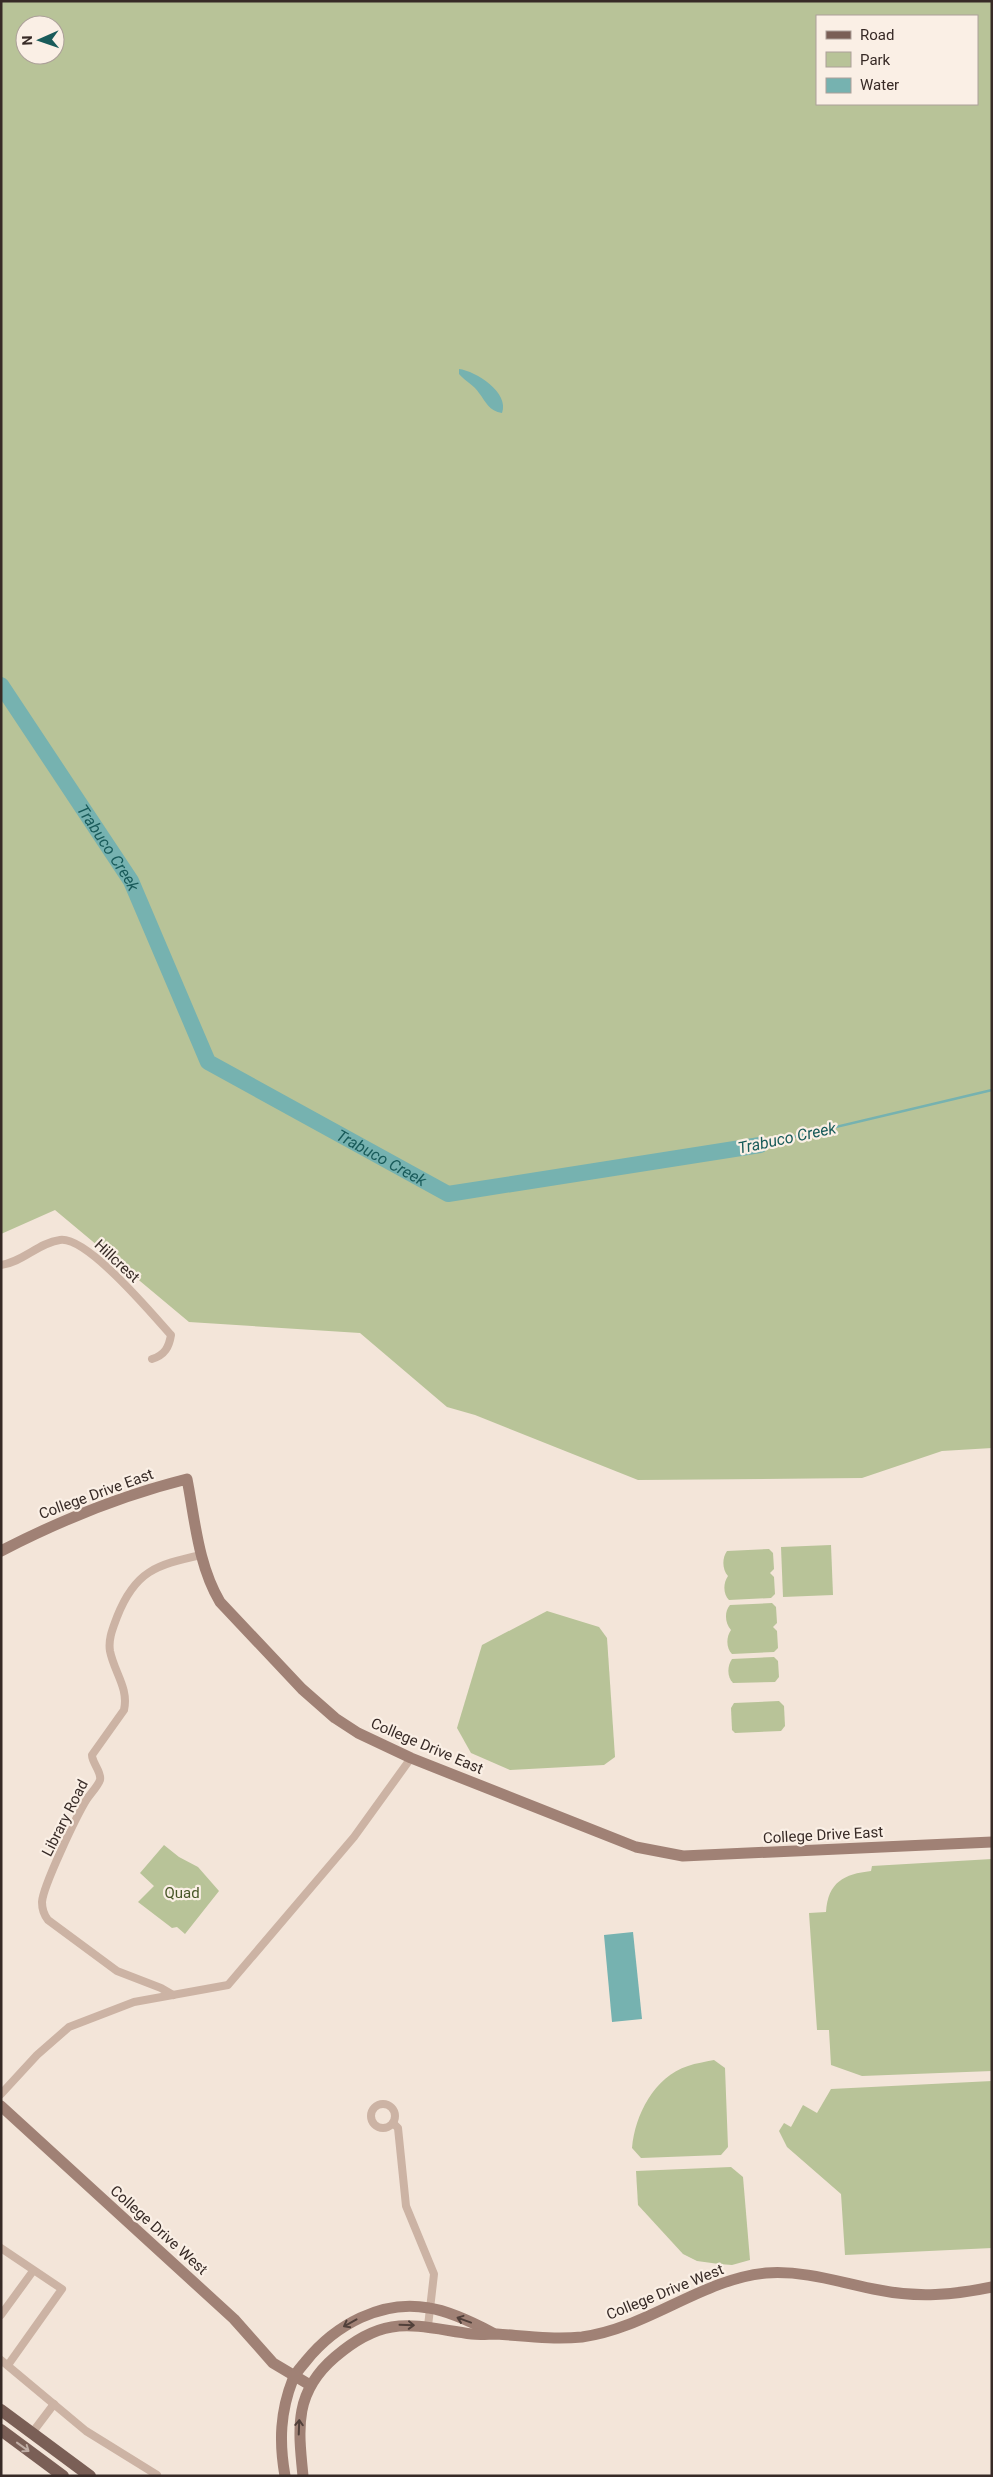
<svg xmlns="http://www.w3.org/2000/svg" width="993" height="2477" font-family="Roboto,sans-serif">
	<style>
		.green { fill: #b8c398; fill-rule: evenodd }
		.water { fill: #76b2b0 }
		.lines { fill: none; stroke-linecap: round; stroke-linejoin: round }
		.stream { stroke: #76b2b0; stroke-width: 2.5 }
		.river { stroke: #76b2b0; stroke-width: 16 }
		.street { stroke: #ccb3a4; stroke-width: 8 }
		.secondary { stroke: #a08175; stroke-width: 11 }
		.primary { stroke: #7a5f56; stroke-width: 12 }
		.oneway { stroke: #51403a }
		.oneway2 { stroke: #c0aea5 }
		.labels { text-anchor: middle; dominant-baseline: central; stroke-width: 4.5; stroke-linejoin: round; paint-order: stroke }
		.street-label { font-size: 15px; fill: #372a26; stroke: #faefe5 }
		.park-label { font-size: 15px; fill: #495728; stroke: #faefe5 }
		.water-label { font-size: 16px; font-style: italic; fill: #195b5a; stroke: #faefe5 }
	</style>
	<rect width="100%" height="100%" fill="#f3e5d9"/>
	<g class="green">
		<path d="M 1,1 L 992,1 L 992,1448 L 942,1451 L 862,1478 L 638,1480 L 475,1415 L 447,1407 L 360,1333 L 189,1322 L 55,1210 L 1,1234 ZM 817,16 L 977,16 L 977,104 L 817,104 ZM 25,25 L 55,25 L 55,55 L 25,55 Z"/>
		<polygon points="831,1545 833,1595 783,1597 781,1547"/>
		<path d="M 769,1549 L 773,1553 L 774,1569 L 770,1573 L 774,1577 L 775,1594 L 771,1598 L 729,1600 C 723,1594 723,1583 728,1576 C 722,1569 722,1558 727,1551 Z"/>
		<path d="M 772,1603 L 776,1607 L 777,1623 L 773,1627 L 777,1631 L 778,1648 L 774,1652 L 732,1654 C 726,1648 726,1637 731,1630 C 725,1623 724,1612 730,1605 Z"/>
		<polygon points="547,1611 599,1627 607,1638 615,1757 604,1765 510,1770 471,1753 457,1728 482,1645"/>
		<path d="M 774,1657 L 778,1661 L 779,1677 L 775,1682 L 733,1683 C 727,1677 727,1666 732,1659 Z"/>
		<polygon points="779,1701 784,1706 785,1726 781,1731 735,1733 732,1730 731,1708 734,1703"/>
		<polygon points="164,1845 179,1857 198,1867 219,1891 185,1934 177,1927 172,1928 138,1902 154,1886 140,1873"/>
		<path d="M 992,1859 L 992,2071 L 862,2076 L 831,2065 L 829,2030 L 817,2030 L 809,1913 L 826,1912 C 828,1882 844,1874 871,1871 L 872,1866 Z"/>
		<path d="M 714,2060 L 725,2068 L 728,2147 L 721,2155 L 641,2158 L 632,2148 C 635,2115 654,2077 688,2066 C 696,2063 705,2062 714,2060 Z"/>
		<polygon points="992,2081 992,2248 845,2255 841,2194 787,2147 779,2131 784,2123 791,2127 803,2105 817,2113 831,2089"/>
		<polygon points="731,2167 743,2177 750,2260 732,2265 719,2264 697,2261 683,2254 638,2205 636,2171"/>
	</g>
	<g class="water">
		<path d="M 459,369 C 476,371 510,393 502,413 C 489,411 486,402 479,393 C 475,386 465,381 459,374 Z"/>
		<polygon points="633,1932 642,2019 612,2022 604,1935"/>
	</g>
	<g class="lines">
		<polyline class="stream" points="760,1145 992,1090"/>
		<path class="river" id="s1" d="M 1,685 L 131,881 L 208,1062 L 448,1194 L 760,1145"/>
		<g class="street">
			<path d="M 1,1265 C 23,1262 38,1243 60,1240 C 87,1236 152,1314 171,1335 C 169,1347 165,1355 152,1359"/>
			<path d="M 173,1995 L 161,1988 L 117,1971 L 48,1920 C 44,1915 42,1909 42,1902 C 43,1886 77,1815 87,1799 C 91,1793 98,1786 100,1780 C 102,1772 92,1763 92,1755 L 124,1710 C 129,1688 114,1672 110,1651 C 108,1639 113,1628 117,1617 C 135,1571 156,1565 201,1555"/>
			<polyline points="1,2094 37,2055 69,2027 134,2002 228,1985 354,1837 411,1758"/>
			<circle cx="383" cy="2116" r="12"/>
			<polyline points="393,2123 398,2128 406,2206 434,2274 428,2326"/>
			<polyline points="1,2248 62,2289 8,2365"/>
			<polyline points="1,2315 33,2271"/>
			<polyline points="1,2360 86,2431 157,2475"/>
			<polyline points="32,2433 54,2404"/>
		</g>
		<g class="secondary">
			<path d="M 1,1551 C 61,1520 123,1495 187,1479 C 195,1520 198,1565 220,1602 L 302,1689 L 335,1718 L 358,1733 L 411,1758 L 636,1847 L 683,1856 L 992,1842"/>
			<polyline points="1,2106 234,2319 273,2363 310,2385"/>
			<path d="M 285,2476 C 279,2442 280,2412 293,2379 C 296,2372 302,2366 306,2361 C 335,2325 382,2299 429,2308 C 450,2311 474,2323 493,2333"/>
			<path d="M 303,2476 C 298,2427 294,2392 335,2357 C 386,2313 413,2326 472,2334 C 480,2335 489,2334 497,2334 C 525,2336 553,2340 582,2337 C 648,2328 702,2279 766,2273 C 805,2270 842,2283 879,2290 C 918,2298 953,2295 992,2287"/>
		</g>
		<g class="primary">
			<polyline points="1,2410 90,2476"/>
			<polyline points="1,2430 63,2476"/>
		</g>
	</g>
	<defs><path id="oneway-shaft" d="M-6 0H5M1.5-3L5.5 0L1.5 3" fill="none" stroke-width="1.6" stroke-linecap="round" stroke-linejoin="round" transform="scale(1.25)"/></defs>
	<g class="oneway">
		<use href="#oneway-shaft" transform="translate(464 2320) rotate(-160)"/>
		<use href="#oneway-shaft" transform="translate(350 2323) rotate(151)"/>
		<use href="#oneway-shaft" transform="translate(407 2325) rotate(2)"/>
		<use href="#oneway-shaft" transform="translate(299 2427) rotate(-88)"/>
	</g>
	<use class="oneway2" href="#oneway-shaft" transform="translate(23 2447) rotate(36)"/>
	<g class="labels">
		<g class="street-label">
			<text transform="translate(117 1261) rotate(43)">Hillcrest</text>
			<text transform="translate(96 1494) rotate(-20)">College Drive East</text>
			<text transform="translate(427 1746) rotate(23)">College Drive East</text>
			<text transform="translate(65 1818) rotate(-63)">Library Road</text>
			<text transform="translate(823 1835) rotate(-3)">College Drive East</text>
			<text transform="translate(159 2230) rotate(42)">College Drive West</text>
			<text transform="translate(665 2292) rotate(-22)">College Drive West</text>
		</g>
		<g class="park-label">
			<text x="182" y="1893">Quad</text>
		</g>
		<g class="water-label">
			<text stroke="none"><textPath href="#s1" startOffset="195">Trabuco Creek</textPath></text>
			<text transform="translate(787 1138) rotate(-12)">Trabuco Creek</text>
			<text stroke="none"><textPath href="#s1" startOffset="630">Trabuco Creek</textPath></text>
		</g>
	</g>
	<rect width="993" height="2477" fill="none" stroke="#372a26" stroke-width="5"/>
	<rect x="816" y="15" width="162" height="90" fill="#faefe5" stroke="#aca099"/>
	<rect x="826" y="31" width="25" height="8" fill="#7a5f56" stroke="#aca099"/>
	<text x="860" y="40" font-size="15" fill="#372a26">Road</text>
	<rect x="826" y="52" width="25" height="15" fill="#b8c398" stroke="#aca099"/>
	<text x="860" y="65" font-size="15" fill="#372a26">Park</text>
	<rect x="826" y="78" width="25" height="15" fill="#76b2b0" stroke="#aca099"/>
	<text x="860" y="90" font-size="15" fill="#372a26">Water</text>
	<g transform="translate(40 40) rotate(268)"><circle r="24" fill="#faefe5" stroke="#aca099"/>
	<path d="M0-4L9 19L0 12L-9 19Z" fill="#195b5a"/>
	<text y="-8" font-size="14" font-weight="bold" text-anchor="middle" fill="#372a26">N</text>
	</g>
</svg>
